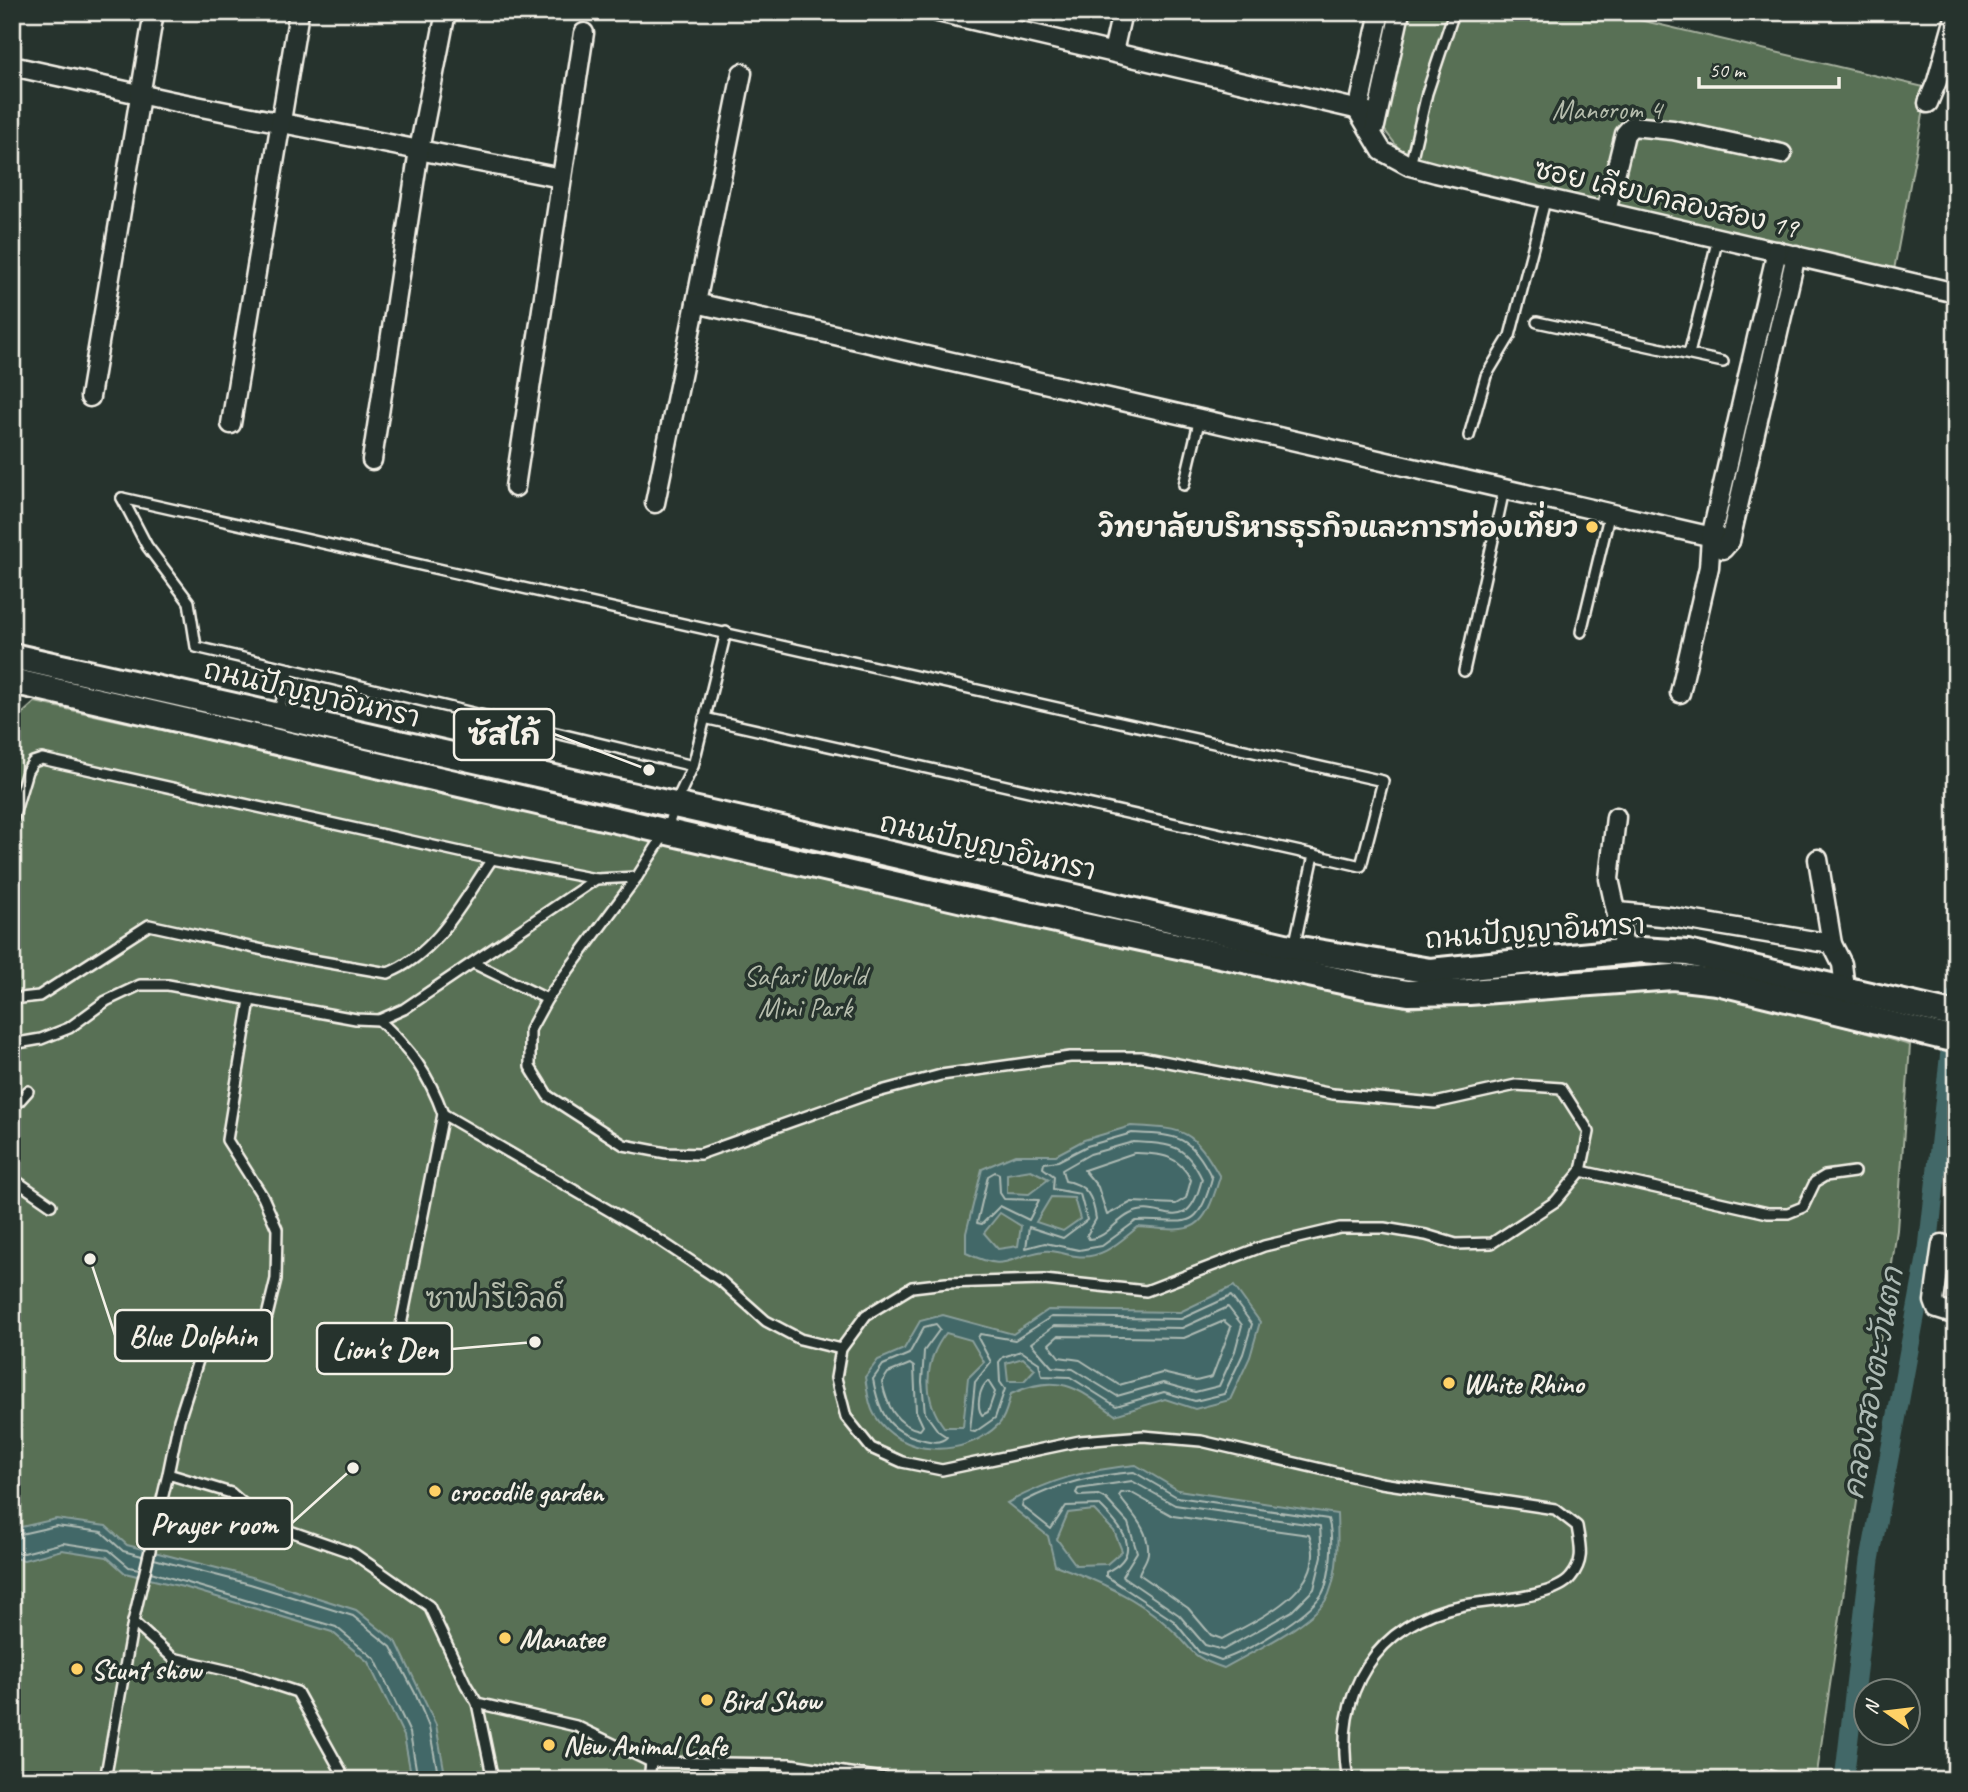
<svg xmlns="http://www.w3.org/2000/svg" width="1968" height="1792" font-family="Caveat,'Playpen Sans Thai',sans-serif">
	<style>
		.green { fill: #586f54; stroke: #a6b09e; stroke-width: 2 }
		.water { fill: #436867; stroke: #8a9f9b; stroke-width: 2; fill-rule: evenodd }
		.lines { fill: none; stroke-linecap: round; stroke-linejoin: round }
		.shore { stroke: #adbab4; stroke-width: 2 }
		.canal { stroke: #436867; stroke-width: 19 }
		.lane-casing { stroke: #f4f1e8; stroke-width: 14 }
		.street-casing { stroke: #f4f1e8; stroke-width: 23 }
		.secondary-casing { stroke: #f4f1e8; stroke-width: 30 }
		.lane { stroke: #26332d; stroke-width: 9 }
		.street { stroke: #26332d; stroke-width: 18 }
		.secondary { stroke: #26332d; stroke-width: 24 }
		.poi-dot { fill: #ffd166; stroke: #26332d; stroke-width: 2.5 }
		.labels { text-anchor: middle; dominant-baseline: central; stroke-width: 7; stroke-linejoin: round; paint-order: stroke }
		.park-label { font-size: 28px; fill: #b6bdad; stroke: #26332d }
		.street-label { font-size: 28px; fill: #f4f1e8; stroke: #26332d }
		.poi-label { font-size: 28px; font-weight: bold; fill: #f4f1e8; stroke: #26332d; text-anchor: start }
		.water-label { font-size: 30px; font-style: italic; fill: #adbab4; stroke: #26332d }
		.leader { fill: none; stroke: #f4f1e8; stroke-width: 2.5 }
		.callout-dot { fill: #f4f1e8; stroke: #26332d; stroke-width: 2.5 }
		.callout { fill: #26332d; stroke: #f4f1e8; stroke-width: 2.5 }
		.callout-label { font-size: 30px; text-anchor: middle; font-weight: bold; fill: #f4f1e8 }
	</style>
	<rect width="100%" height="100%" fill="#26332d"/>
	<filter id="ink" filterUnits="userSpaceOnUse"><feTurbulence type="fractalNoise" baseFrequency=".0143" numOctaves="2"/><feDisplacementMap in="SourceGraphic" scale="14" xChannelSelector="R" yChannelSelector="G"/><feConvolveMatrix kernelMatrix="1 2 1 2 8 2 1 2 1" color-interpolation-filters="sRGB"/></filter>
	<g filter="url(#ink)">
		<g class="green">
			<polygon points="1392,12 1606,12 1928,88 1894,270 1407,159 1369,110"/>
			<polygon points="35,702 1297,980 1409,1008 1660,988 1708,989 1910,1045 1897,1230 1816,1780 12,1780 12,723"/>
		</g>
		<g class="water">
			<path d="M 1131,1126 C 1186,1129 1192,1128 1220,1177 C 1202,1235 1195,1232 1138,1227 C 1119,1242 1102,1260 1076,1256 C 1066,1255 1053,1249 1044,1251 C 1005,1257 1009,1273 966,1253 L 966,1233 L 982,1169 L 1015,1155 L 1056,1155 L 1084,1140 ZM 1031,1170 L 1049,1179 L 1029,1194 L 1007,1193 L 1007,1174 ZM 1051,1197 L 1074,1198 L 1080,1219 L 1063,1231 L 1036,1222 ZM 1000,1213 L 1021,1226 L 1018,1246 L 998,1249 L 984,1233 Z"/>
			<path d="M 1234,1286 L 1260,1322 L 1250,1357 L 1230,1400 L 1195,1409 L 1165,1399 L 1115,1415 C 1076,1386 1058,1373 1011,1394 C 1008,1403 1006,1417 999,1424 C 964,1459 900,1458 874,1414 C 868,1404 867,1388 865,1377 L 878,1360 L 904,1349 L 920,1321 L 943,1315 L 1013,1334 L 1048,1310 L 1180,1312 ZM 946,1333 L 971,1340 L 984,1362 L 968,1378 L 963,1427 L 944,1427 C 922,1398 924,1361 946,1333 ZM 1023,1358 L 1035,1369 L 1024,1381 L 1008,1381 L 1006,1363 Z"/>
			<path d="M 1136,1465 L 1178,1490 L 1337,1514 C 1338,1541 1339,1568 1329,1594 C 1319,1621 1250,1653 1224,1668 C 1185,1655 1196,1650 1169,1627 C 1137,1597 1096,1580 1055,1565 L 1048,1536 L 1007,1503 C 1052,1479 1085,1470 1136,1465 ZM 1094,1510 L 1114,1531 L 1122,1551 L 1107,1564 L 1076,1565 L 1057,1539 L 1068,1513 Z"/>
			<polygon points="56,1519 106,1526 127,1545 252,1577 356,1610 397,1643 436,1725 446,1780 412,1780 404,1736 368,1662 332,1632 187,1588 125,1573 107,1557 62,1550 24,1560 12,1558 12,1529"/>
		</g>
		<g class="lines">
			<g class="shore">
				<path d="M 1132,1133 C 1177,1135 1190,1134 1212,1178 C 1197,1237 1183,1218 1136,1221 L 1102,1246 L 1079,1250 L 1045,1243 L 1026,1248 L 1029,1227 L 1063,1238 L 1087,1220 L 1080,1194 L 1053,1189 L 1054,1176 L 1043,1168 L 1044,1163 L 1058,1161 L 1087,1146 Z"/>
				<path d="M 1133,1142 C 1170,1144 1185,1143 1202,1179 C 1186,1243 1161,1198 1130,1214 C 1115,1221 1107,1238 1089,1239 L 1087,1235 L 1096,1219 C 1093,1197 1087,1184 1065,1181 L 1062,1170 L 1090,1154 Z"/>
				<path d="M 1134,1153 C 1161,1154 1178,1154 1191,1180 L 1186,1198 L 1176,1204 L 1132,1202 L 1107,1215 L 1098,1187 L 1084,1170 Z"/>
				<polygon points="995,1172 999,1174 1000,1193 1004,1199 1039,1200 1029,1220 1000,1206 982,1224 977,1223 988,1176"/>
				<polygon points="1231,1296 1252,1324 1243,1354 1224,1394 1195,1401 1164,1392 1116,1406 1070,1377 1042,1376 1039,1363 1021,1351 1003,1357 999,1362 1000,1382 1005,1389 995,1418 975,1432 970,1431 975,1382 991,1362 978,1338 980,1334 1015,1340 1051,1317 1181,1319"/>
				<polygon points="1228,1307 1242,1325 1235,1351 1219,1386 1195,1392 1163,1383 1117,1396 1073,1369 1052,1367 1031,1343 1054,1326 1182,1328"/>
				<polygon points="1224,1321 1231,1327 1212,1377 1196,1381 1162,1373 1119,1385 1080,1360 1059,1357 1049,1344 1058,1336 1184,1338"/>
				<path d="M 936,1324 L 940,1329 L 924,1351 L 922,1382 L 925,1413 L 938,1431 L 947,1437 C 940,1444 931,1442 921,1439 C 887,1431 879,1412 873,1379 L 883,1365 L 909,1354 L 924,1327 Z"/>
				<path d="M 910,1364 L 914,1367 L 916,1411 L 923,1426 L 920,1430 C 895,1425 887,1405 882,1382 L 888,1373 Z"/>
				<path d="M 988,1381 L 995,1392 L 988,1412 L 982,1415 C 976,1407 979,1388 988,1381 Z"/>
				<path d="M 1134,1472 L 1177,1497 L 1328,1519 C 1334,1536 1331,1578 1322,1594 C 1307,1617 1247,1652 1221,1660 L 1199,1652 L 1174,1621 L 1106,1576 L 1106,1572 C 1146,1553 1121,1527 1099,1505 L 1066,1506 L 1051,1529 L 1022,1506 L 1023,1502 C 1059,1483 1094,1475 1134,1472 Z"/>
				<polygon points="1132,1481 1175,1505 1320,1526 1322,1556 1314,1589 1292,1611 1223,1650 1205,1645 1179,1615 1122,1576 1137,1552 1128,1523 1106,1499 1098,1495 1079,1496 1076,1493 1078,1489"/>
				<path d="M 1130,1492 L 1173,1516 L 1309,1535 C 1331,1588 1258,1619 1222,1639 L 1211,1635 L 1188,1608 L 1139,1574 C 1141,1567 1147,1561 1148,1553 C 1150,1530 1131,1513 1119,1496 L 1121,1493 Z"/>
				<polyline points="12,1536 56,1526 102,1532 123,1551 142,1556"/>
				<polyline points="12,1552 24,1553 63,1543 109,1550 129,1567 139,1569"/>
				<polyline points="154,1559 250,1584 353,1616 391,1647 415,1693 429,1727 439,1780"/>
				<polyline points="151,1572 336,1627 375,1659 410,1733 418,1780"/>
			</g>
			<polyline class="canal" points="1844,1780 1870,1560 1928,1248 1956,997"/>
			<g class="lane-casing">
				<g id="lane">
					<polyline points="1410,166 1427,93 1454,12"/>
					<polyline points="1537,322 1723,362"/>
					<polyline points="1689,354 1718,238"/>
					<polyline points="1469,436 1486,376 1510,336 1546,197"/>
					<polyline points="1184,485 1200,418"/>
					<polyline points="122,498 1383,781 1361,866 1314,855"/>
					<polyline points="122,498 147,546 189,602 196,647 290,669 278,714"/>
					<path d="M 726,632 L 693,766 L 675,804 L 666,832 L 637,877 L 547,999 L 530,1030 L 530,1067 L 548,1096 L 624,1145 L 666,1153 L 700,1154 L 866,1095 L 941,1075 L 1070,1057 L 1142,1057 L 1333,1094 L 1435,1103 L 1516,1085 L 1561,1088 L 1589,1132 L 1581,1171 L 1556,1201 L 1492,1243 L 1456,1244 L 1426,1235 L 1384,1228 L 1340,1228 L 1264,1246 L 1146,1291 L 1044,1280 L 946,1283 L 912,1287 L 866,1315 L 841,1349 L 836,1378 L 846,1417 L 871,1448 L 902,1462 L 942,1470 L 1080,1441 L 1143,1436 L 1201,1441 L 1381,1483 L 1555,1509 L 1577,1526 C 1580,1546 1585,1560 1571,1577 C 1555,1598 1491,1600 1464,1605 C 1376,1621 1332,1694 1348,1780"/>
					<polyline points="1581,632 1610,512"/>
					<polyline points="290,669 693,766"/>
					<polyline points="1464,671 1504,490"/>
					<polyline points="704,718 1314,855 1294,947"/>
					<polyline points="12,822 27,771 33,762 42,759 492,859 596,879"/>
					<polyline points="473,963 547,999"/>
					<path d="M 12,999 L 39,996 L 149,925 L 295,957 L 388,973 C 438,953 463,901 492,859"/>
					<polyline points="250,1000 227,1140 263,1197 277,1229 276,1279 267,1316 252,1332 201,1351 179,1420 168,1474 231,1493 264,1522 353,1553 429,1606 466,1685 477,1703 493,1780"/>
					<path d="M 379,1020 C 409,1048 429,1074 443,1114 L 401,1325"/>
					<polyline points="12,1044 41,1039 69,1028 106,1001 140,985 168,985 356,1019 379,1020 404,1009 596,879 637,877"/>
					<polyline points="12,1109 28,1091"/>
					<polyline points="443,1114 653,1236 721,1281 766,1321 800,1339 841,1349"/>
					<polyline points="1581,1171 1768,1213 1788,1213 1803,1207 1815,1182 1825,1176 1854,1172"/>
					<polyline points="12,1178 51,1205"/>
					<polyline points="168,1474 133,1622 173,1658 242,1674 297,1692 341,1771 343,1780"/>
					<polyline points="477,1703 576,1726 651,1762 790,1764 896,1780"/>
					<polyline points="1766,1775 1784,1780"/>
					<polyline points="105,1780 133,1622"/>
					<polyline points="649,1780 651,1762"/>
					<polyline points="786,1780 790,1764"/>
				</g>
			</g>
			<g class="street-casing">
				<g id="street">
					<polyline points="938,12 1377,114"/>
					<polyline points="1380,12 1358,111 1382,151 1410,166 1436,173 1956,293"/>
					<polyline points="1113,52 1122,12"/>
					<polyline points="12,66 171,101 561,178"/>
					<polyline points="1928,103 1937,81 1956,14"/>
					<polyline points="1375,126 1400,12"/>
					<polyline points="1606,211 1625,134 1632,126 1673,130 1782,154"/>
					<polyline points="696,303 742,73"/>
					<polyline points="90,397 154,12"/>
					<polyline points="231,424 299,12"/>
					<polyline points="372,460 419,150 446,12"/>
					<polyline points="515,487 584,33"/>
					<polyline points="655,503 696,303 1730,541"/>
					<polyline points="1723,549 1730,541 1796,255"/>
					<polyline points="1680,693 1709,567 1711,537 1777,251"/>
					<polyline points="1616,817 1609,879 1625,951"/>
					<polyline points="1818,859 1832,944 1842,964 1845,988"/>
					<polyline points="1618,912 1671,917 1832,944"/>
					<polyline points="1942,1244 1934,1301 1937,1309 1956,1315"/>
				</g>
			</g>
			<g class="secondary-casing">
				<g id="secondary">
					<polyline points="12,656 826,839 1294,948 1430,971 1641,950 1688,953 1956,1015"/>
					<polyline points="12,681 972,902 1370,987 1408,993 1469,992 1673,977 1717,982 1956,1040"/>
				</g>
			</g>
			<use href="#lane" class="lane"/>
			<use href="#street" class="street"/>
			<use href="#secondary" class="secondary"/>
		</g>
	</g>
	<g class="poi-dot">
		<circle cx="1592" cy="527" r="7"/>
		<circle cx="1449" cy="1383" r="7"/>
		<circle cx="435" cy="1491" r="7"/>
		<circle cx="505" cy="1638" r="7"/>
		<circle cx="77" cy="1669" r="7"/>
		<circle cx="707" cy="1700" r="7"/>
		<circle cx="549" cy="1745" r="7"/>
	</g>
	<g class="labels">
		<g class="park-label">
			<text x="1607" y="109">Manorom 4</text>
			<text x="805" y="975">Safari World<tspan x="805" dy="32">Mini Park</tspan></text>
			<text x="495" y="1298">ซาฟารีเวิลด์</text>
		</g>
		<g class="street-label">
			<text transform="translate(1666 198) rotate(13)">ซอย เลียบคลองสอง 19</text>
			<text transform="translate(312 693) rotate(13)">ถนนปัญญาอินทรา</text>
			<text transform="translate(988 846) rotate(13)">ถนนปัญญาอินทรา</text>
			<text transform="translate(1535 931) rotate(-4)">ถนนปัญญาอินทรา</text>
		</g>
		<g class="poi-label">
			<text x="1578" y="527" text-anchor="end">วิทยาลัยบริหารธุรกิจและการท่องเที่ยว</text>
			<text x="1463" y="1383">White Rhino</text>
			<text x="449" y="1491">crocodile garden</text>
			<text x="519" y="1638">Manatee</text>
			<text x="91" y="1669">Stunt show</text>
			<text x="721" y="1700">Bird Show</text>
			<text x="563" y="1745">New Animal Cafe</text>
		</g>
		<g class="water-label">
			<text transform="translate(1873 1383) rotate(-80)">คลองสองตะวันตก</text>
		</g>
	</g>
	<path class="leader" d="M649 770L554 734M90 1259L115 1335M535 1342L452 1349M353 1468L292 1523"/>
	<g class="callout-dot">
		<circle cx="649" cy="770" r="7"/>
		<circle cx="90" cy="1259" r="7"/>
		<circle cx="535" cy="1342" r="7"/>
		<circle cx="353" cy="1468" r="7"/>
	</g>
	<g class="callout">
		<rect x="454" y="709" width="100" height="51" rx="7"/>
		<rect x="115" y="1310" width="157" height="51" rx="7"/>
		<rect x="317" y="1323" width="135" height="51" rx="7"/>
		<rect x="137" y="1498" width="155" height="51" rx="7"/>
	</g>
	<g class="callout-label">
		<text x="504" y="745">ซัสไก้</text>
		<text x="193" y="1346">Blue Dolphin</text>
		<text x="385" y="1359">Lion's Den</text>
		<text x="214" y="1534">Prayer room</text>
	</g>
	<rect width="1968" height="1792" fill="none" stroke="#26332d" stroke-width="42"/>
	<rect x="21" y="21" width="1926" height="1750" fill="none" stroke="#f4f1e8" stroke-width="2.5" filter="url(#ink)"/>
	<g transform="translate(1887 1712) rotate(284)"><circle r="33" fill="#26332d" stroke="#787f78" stroke-width="2"/>
	<path d="M0-5L12 26L0 18L-12 26Z" fill="#ffd166"/>
	<text y="-10" font-size="19" font-weight="bold" text-anchor="middle" fill="#f4f1e8">N</text>
	</g>
	<path d="M1699 77v10h140v-10" fill="none" stroke="#f4f1e8" stroke-width="3.5"/>
	<text x="1709" y="77" font-size="21" fill="#f4f1e8" stroke="#26332d" stroke-width="5" paint-order="stroke">50 m</text>
</svg>
